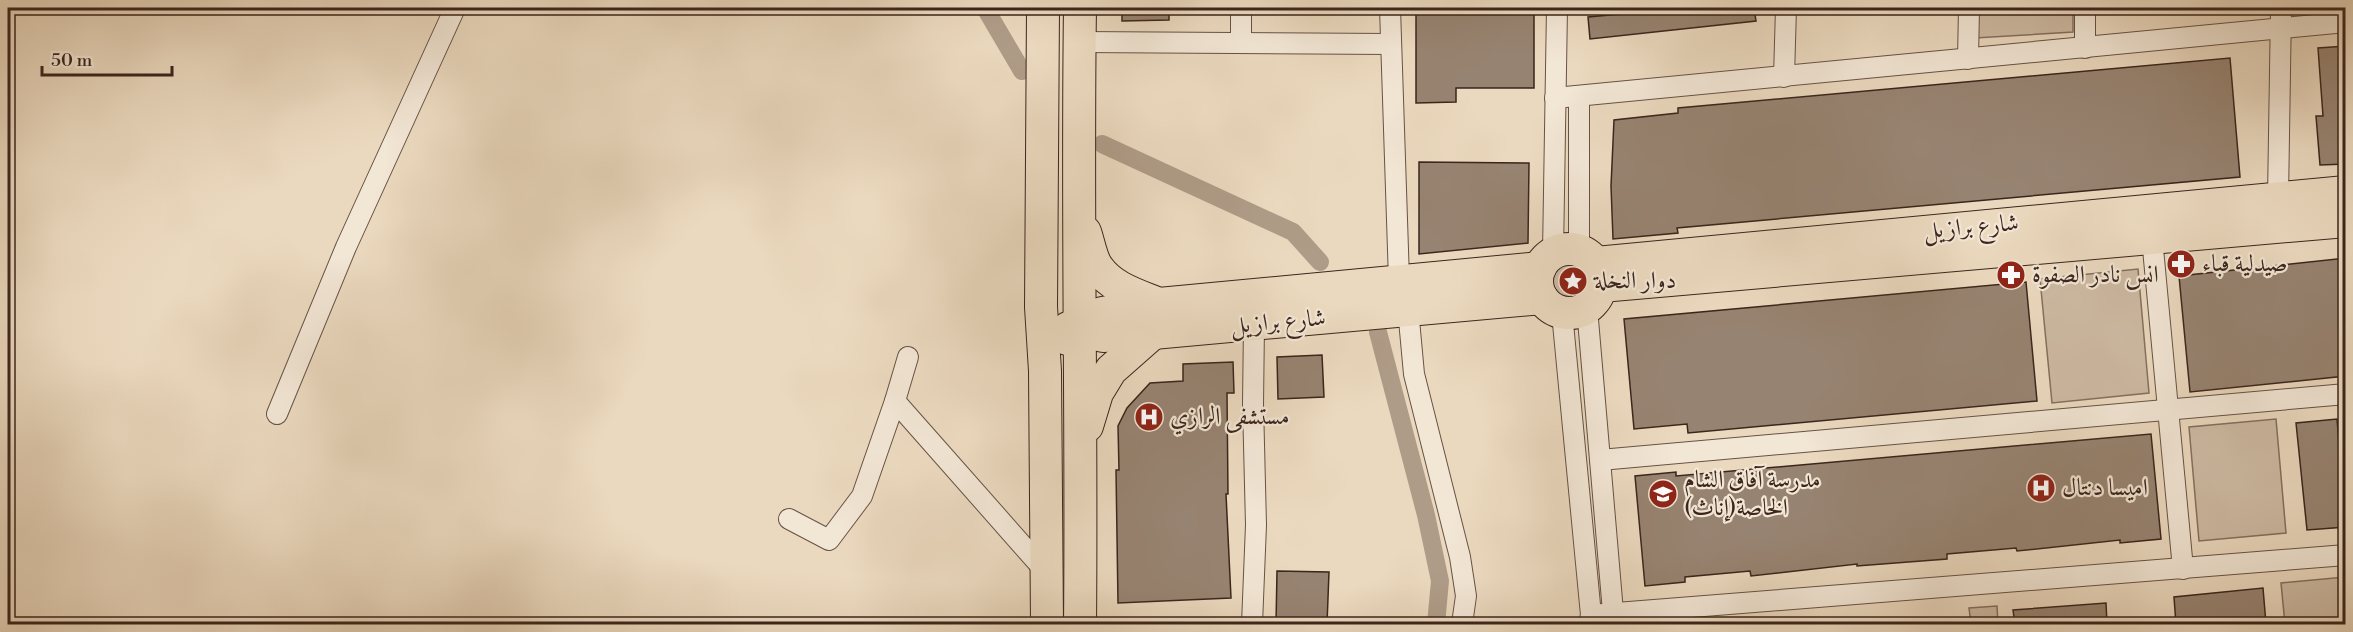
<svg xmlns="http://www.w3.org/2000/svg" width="2353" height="632" font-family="'Libre Bodoni',Amiri,serif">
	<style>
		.green { fill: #cdbaa3; stroke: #847060; stroke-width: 1.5 }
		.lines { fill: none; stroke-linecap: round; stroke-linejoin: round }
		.canal { stroke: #af9c88; stroke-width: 18 }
		.building { fill: #978371; stroke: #3b251d; stroke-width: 1.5 }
		.minor-casing { stroke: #675246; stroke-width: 22 }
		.trunk-casing { stroke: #3b251d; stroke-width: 34 }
		.minor { stroke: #f2e6d5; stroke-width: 20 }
		.trunk { stroke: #ebd9bf; stroke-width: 32 }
		.labels { text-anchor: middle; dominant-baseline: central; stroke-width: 4.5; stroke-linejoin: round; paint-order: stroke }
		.street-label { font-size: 24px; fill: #3b251d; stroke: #f2e6d5 }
		.poi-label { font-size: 24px; fill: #3b251d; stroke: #f2e6d5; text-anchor: start }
	</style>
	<rect width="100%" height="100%" fill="#ebd9bf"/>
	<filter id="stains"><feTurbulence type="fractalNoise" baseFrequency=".00333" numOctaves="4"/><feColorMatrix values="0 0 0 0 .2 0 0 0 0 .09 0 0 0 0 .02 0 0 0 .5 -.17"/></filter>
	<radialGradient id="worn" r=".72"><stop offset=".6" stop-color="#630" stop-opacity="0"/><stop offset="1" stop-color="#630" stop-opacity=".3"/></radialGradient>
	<g class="green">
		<polygon points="1976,8 2073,8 2073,32 1975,38"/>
		<circle cx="1569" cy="281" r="18"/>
		<polygon points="2138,269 2149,393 2052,403 2040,279"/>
		<polygon points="2276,419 2286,533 2199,541 2189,427"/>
		<polygon points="2345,577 2345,624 2285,624 2281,583"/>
		<polygon points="1997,606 1998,624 1971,624 1969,608"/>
	</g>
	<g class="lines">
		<g class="canal">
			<polyline points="985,8 1022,71"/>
			<polyline points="1102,144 1293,232 1320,262"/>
			<polyline points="1378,332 1426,515 1440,581 1436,624"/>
		</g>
	</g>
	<g class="building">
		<polygon points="1122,8 1169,8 1169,20 1122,21"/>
		<polygon points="1534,8 1534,88 1456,88 1456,102 1416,103 1416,10"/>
		<polygon points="1689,8 1754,8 1756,21 1590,39 1588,17"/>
		<polygon points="2346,46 2346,164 2320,165 2316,116 2323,116 2318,48"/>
		<polygon points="2230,58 2240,177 1677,228 1678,233 1613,239 1611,186 1614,120 1678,113 1678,108"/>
		<polygon points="1419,162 1529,163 1528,243 1419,254"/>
		<polygon points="2346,258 2346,376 2190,392 2179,276"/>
		<polygon points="2026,282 2037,401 1688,433 1687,424 1634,429 1624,319"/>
		<polygon points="1322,355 1324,397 1278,399 1277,357"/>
		<polygon points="1233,362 1234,393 1227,393 1228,494 1226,494 1231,598 1118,603 1116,470 1119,470 1118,426 1127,408 1150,383 1183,381 1183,364"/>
		<polygon points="2337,419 2346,527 2307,530 2296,423"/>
		<polygon points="2151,434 2161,539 2120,543 2120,540 2017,551 2016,548 1947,554 1947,559 1857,566 1857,564 1751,576 1750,571 1685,577 1685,582 1645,586 1635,476 1676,472 1676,476"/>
		<polygon points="1277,571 1329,572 1327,624 1276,624"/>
		<polygon points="2263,588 2266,624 2176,624 2174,597"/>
		<polygon points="2106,603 2107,624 2015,624 2013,610"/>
	</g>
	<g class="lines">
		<g class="minor-casing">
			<g id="minor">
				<polyline points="1390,8 1399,280"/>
				<polyline points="1080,42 1390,44"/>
				<polyline points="1241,43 1241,8"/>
				<polyline points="2085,48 2085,8"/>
				<polyline points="1968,59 1969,8"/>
				<polyline points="1784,77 1786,8"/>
				<polyline points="1555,98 2346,22"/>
				<polyline points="2278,198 2281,8"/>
				<polyline points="2152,238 2183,569"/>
				<polyline points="1579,250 1579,96"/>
				<polyline points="1553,253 1557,8"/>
				<polyline points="1587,308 1613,612"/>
				<polyline points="1408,309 1414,374 1460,557 1466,596 1462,624"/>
				<polyline points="1562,313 1591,615 1589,624"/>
				<polyline points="895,401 908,357"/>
				<polyline points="277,414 346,247 455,8"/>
				<polyline points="1600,460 2346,394"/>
				<polyline points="789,519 829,540 862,496 895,401 1046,572"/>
				<polyline points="1591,615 2346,555"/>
				<polyline points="1252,624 1256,525 1253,404 1254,324"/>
			</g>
		</g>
		<g class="trunk-casing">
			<g id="trunk">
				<polyline points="1043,8 1041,307 1045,371 1047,624"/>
				<path d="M 1080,8 C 1077,213 1082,419 1080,624"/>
				<path d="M 1085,232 C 1089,243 1091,259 1098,268 C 1112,288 1137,295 1159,304"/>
				<circle cx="1569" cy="281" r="32"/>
				<polyline points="1596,263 2346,192"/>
				<polyline points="1601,286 2346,221"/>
				<polyline points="1068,328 1103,336 1153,333 1542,298"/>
				<polyline points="1067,339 1102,313 1159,304 1540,268"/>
				<polyline points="1087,426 1097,393 1111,370 1153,333"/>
			</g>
		</g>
		<use href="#minor" class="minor"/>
		<use href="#trunk" class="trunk"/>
	</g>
	<defs>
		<g id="pharmacy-disc" transform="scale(1.5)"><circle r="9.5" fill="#8f2418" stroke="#f2e6d5"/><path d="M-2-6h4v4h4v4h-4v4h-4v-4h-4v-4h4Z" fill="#fff"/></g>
		<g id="sight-disc" transform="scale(1.5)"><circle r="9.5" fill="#8f2418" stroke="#f2e6d5"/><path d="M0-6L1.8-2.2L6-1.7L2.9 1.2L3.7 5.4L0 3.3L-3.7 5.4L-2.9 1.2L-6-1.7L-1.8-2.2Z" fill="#fff"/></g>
		<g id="hospital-disc" transform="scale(1.5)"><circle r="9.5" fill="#8f2418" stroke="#f2e6d5"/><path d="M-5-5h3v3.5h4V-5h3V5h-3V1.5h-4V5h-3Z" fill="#fff"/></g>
		<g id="school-disc" transform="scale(1.5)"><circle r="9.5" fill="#8f2418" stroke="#f2e6d5"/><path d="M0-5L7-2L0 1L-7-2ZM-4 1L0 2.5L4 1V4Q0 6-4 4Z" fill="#fff"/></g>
	</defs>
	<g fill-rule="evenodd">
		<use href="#pharmacy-disc" x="2181" y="264"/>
		<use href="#pharmacy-disc" x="2011" y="275"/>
		<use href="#sight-disc" x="1573" y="281"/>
		<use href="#hospital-disc" x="1149" y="417"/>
		<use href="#hospital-disc" x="2041" y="488"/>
		<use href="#school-disc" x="1663" y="494"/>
	</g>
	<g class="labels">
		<g class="street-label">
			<text transform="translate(1971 227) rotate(-5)">شارع برازيل</text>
			<text transform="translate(1278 322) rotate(-5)">شارع برازيل</text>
		</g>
		<g class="poi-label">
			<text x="2202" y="264">صيدلية قباء</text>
			<text x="2032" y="275">انس نادر الصفوة</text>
			<text x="1594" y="281">دوار النخلة</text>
			<text x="1170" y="417">مستشفى الرازي</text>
			<text x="1684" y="480">مدرسة آفاق الشام<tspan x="1684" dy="28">الخاصة(إناث)</tspan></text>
			<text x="2062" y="488">اميسا دنتال</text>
		</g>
	</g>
	<rect width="2353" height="632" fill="none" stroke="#ebd9bf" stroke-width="30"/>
	<rect x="9" y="9" width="2335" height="614" fill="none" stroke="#3b251d" stroke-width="3"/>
	<rect x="15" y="15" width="2323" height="602" fill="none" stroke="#3b251d" stroke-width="1.5"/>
	<path d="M42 66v9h130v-9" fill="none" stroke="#3b251d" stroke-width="3"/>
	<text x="51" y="66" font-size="18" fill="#3b251d" stroke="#f2e6d5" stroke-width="4.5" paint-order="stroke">50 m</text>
	<rect width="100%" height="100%" filter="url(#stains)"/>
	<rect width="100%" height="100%" fill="url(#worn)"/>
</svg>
